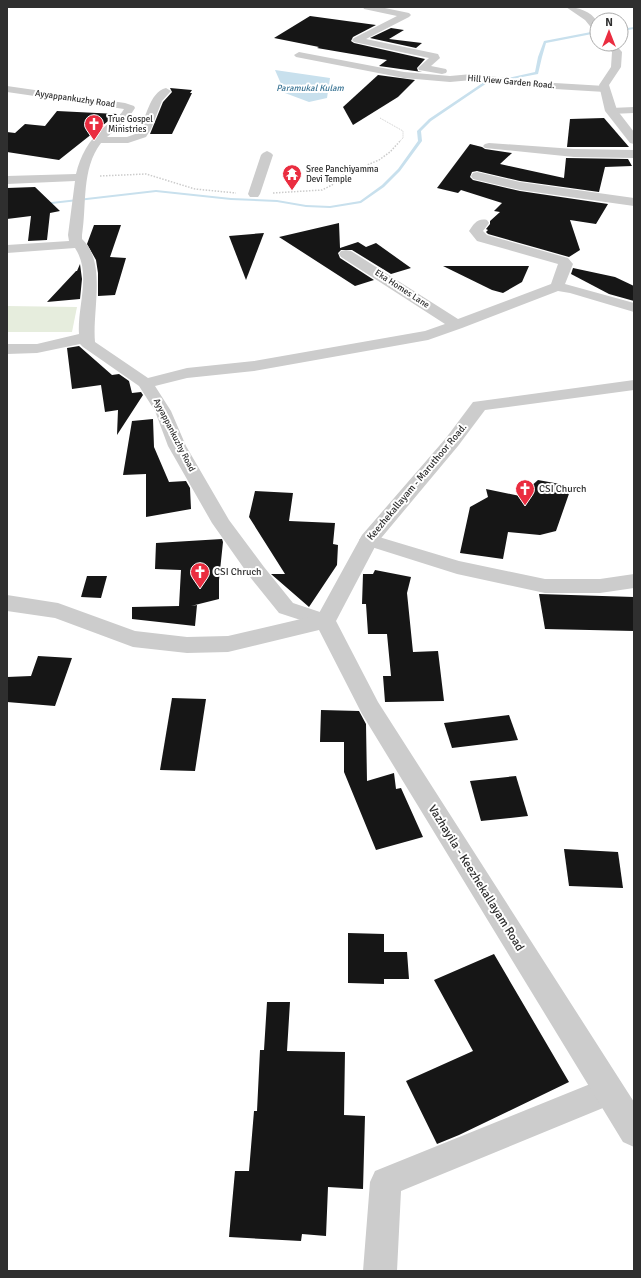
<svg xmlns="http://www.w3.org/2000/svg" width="641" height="1278" font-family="Signika,sans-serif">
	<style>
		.green { fill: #e6eddd }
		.water { fill: #c8e0ed }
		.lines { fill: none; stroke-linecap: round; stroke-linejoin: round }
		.stream { fill: #c8e0ed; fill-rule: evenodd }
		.building { fill: #161616 }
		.path-far1 { stroke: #ccc; stroke-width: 1; stroke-dasharray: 1 1; stroke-linecap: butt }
		.path { stroke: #ccc; stroke-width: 1.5; stroke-dasharray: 1.5 1.5; stroke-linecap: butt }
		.minor { fill: #ccc; fill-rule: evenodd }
		.tertiary { fill: #ccc; fill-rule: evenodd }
		.labels { text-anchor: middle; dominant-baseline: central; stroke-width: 4; stroke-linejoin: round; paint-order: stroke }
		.far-street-label { font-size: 9px; fill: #2f2f2f; stroke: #fff }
		.far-water-label { font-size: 9px; font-style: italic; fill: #3a7494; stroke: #fff }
		.far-poi-label { font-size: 9px; fill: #2f2f2f; stroke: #fff; text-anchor: start }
		.street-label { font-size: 10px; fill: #2f2f2f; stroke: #fff }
		.poi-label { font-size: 10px; fill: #2f2f2f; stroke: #fff; text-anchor: start }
		.near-street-label { font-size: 12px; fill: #2f2f2f; stroke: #fff }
	</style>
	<rect width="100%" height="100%" fill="#fff"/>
	<polygon class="green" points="7,306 77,307 72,332 7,332"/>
	<polygon class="water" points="275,70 330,78 327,98 309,102 285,93"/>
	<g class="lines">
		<g class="stream">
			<polygon points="634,27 634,29 621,31 621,29"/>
			<polygon points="591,32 592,34 546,43 542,57 538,74 506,80 504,79 535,72 538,57 544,41"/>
			<polygon points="484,82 487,83 431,121 421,131 422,141 400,171 384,187 361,203 330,208 306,207 277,202 231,200 156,192 43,205 41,204 43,203 156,190 231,198 277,200 306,205 330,206 360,201 382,185 398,169 418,141 417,131 429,119"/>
		</g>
	</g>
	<g class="building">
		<polygon points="310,16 376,25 353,37 351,41 354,43 425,59 417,68 418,71 422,72 379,66 387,60 317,48 319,47 274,38"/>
		<polygon points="391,28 404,30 389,39 422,43 416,48 370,38"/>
		<polygon points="378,75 415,80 398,97 353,125 343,107"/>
		<polygon points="170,88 192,90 190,93 192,93 172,134 150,134 163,102 172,92"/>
		<polygon points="57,111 117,114 59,160 7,152 7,132 15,133 25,124 45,126"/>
		<polygon points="604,118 629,147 567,147 570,119"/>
		<polygon points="470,144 482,147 485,149 512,153 500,164 564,178 566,158 628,159 632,166 605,167 599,192 520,181 477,171 472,172 470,177 473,180 520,191 608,204 596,224 570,220 580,250 569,257 488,234 486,232 488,230 486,229 490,224 490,221 500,212 494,211 502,203 461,190 458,193 437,188"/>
		<polygon points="35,187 60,211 50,213 47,240 28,241 31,216 7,219 7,188"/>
		<polygon points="339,223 340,248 358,242 366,247 376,243 411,268 391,274 352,250 341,250 338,253 340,258 374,280 355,286 279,237"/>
		<polygon points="94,225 121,225 110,257 126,258 115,295 98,296 98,273 96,260 87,244"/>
		<polygon points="264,233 246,280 229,236"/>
		<polygon points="80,264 82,279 80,299 47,302 76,271 77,271"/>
		<polygon points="443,266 529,266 522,282 503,293 492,290"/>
		<polygon points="573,268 615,277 634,286 634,301 609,294 571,274"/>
		<polygon points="79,346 112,375 119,374 129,381 132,393 141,392 143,395 117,435 118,410 105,412 101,385 72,389 67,348"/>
		<polygon points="153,419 154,447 169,482 186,481 190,488 191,509 146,517 146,474 123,475 132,421"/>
		<polygon points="538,480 560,484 571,488 556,531 540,535 508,532 503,559 460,553 470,507 488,497 486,489 520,496"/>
		<polygon points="255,491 293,493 289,521 335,523 333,544 338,545 337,565 309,607 271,574 285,574 249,517"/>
		<polygon points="222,539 223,542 219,580 219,599 191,606 197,605 195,626 132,619 132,607 179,606 181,570 155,569 156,543"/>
		<polygon points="375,570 411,577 407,593 413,652 438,651 444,701 385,702 383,676 391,676 387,634 368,634 366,604 362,604 363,574 373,574"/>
		<polygon points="87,576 107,576 101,598 81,597"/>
		<polygon points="539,594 634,597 634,631 545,629"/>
		<polygon points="38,656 72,658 55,706 7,702 7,677 31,676"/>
		<polygon points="172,698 206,699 195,771 160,770"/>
		<polygon points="321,710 359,711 366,724 367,781 394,773 396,789 401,788 423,837 376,850 344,772 344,742 320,742"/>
		<polygon points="509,715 518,740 452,748 444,723"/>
		<polygon points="516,776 528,816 481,821 470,781"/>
		<polygon points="564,849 618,852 623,888 569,886"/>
		<polygon points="348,933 384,934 384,952 407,952 409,979 384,979 384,984 348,983"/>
		<polygon points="494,954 569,1082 459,1135 437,1144 406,1081 473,1051 434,980"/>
		<polygon points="267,1002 290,1002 287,1051 345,1052 344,1115 365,1116 363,1189 328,1187 326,1236 302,1234 301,1241 229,1237 235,1171 249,1171 254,1111 257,1111 260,1050 264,1050"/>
	</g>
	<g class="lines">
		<polyline class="path-far1" points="380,118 403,131 403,138 400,141"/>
		<g class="path">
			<polyline points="100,176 146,174 195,189 236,193"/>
			<polyline points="273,193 322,190 332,185 341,176 379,160 390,152 401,140"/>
		</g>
		<g class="minor">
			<polygon points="363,7 380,7 409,13 411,15 409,17 366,39 438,54 440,58 431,66 446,69 447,71 446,73 442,74 419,70 418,68 429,58 354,42 352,40 354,38 397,16 364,9"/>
			<polygon points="299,52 404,72 450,76 472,74 538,82 605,86 610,89 605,92 538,88 472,80 450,82 404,78 296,57 294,55"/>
			<path d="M 7,86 L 125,103 L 134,106 L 135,108 L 127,120 L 107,137 L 127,137 L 138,133 C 146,120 149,92 166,88 L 171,91 L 162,101 L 151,129 L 146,137 L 128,143 L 101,143 C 81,169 87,205 82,235 L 82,239 C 107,262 92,311 95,342 L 148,378 L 187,368 L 254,361 L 425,331 L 445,324 L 341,257 L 339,254 L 341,251 L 346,250 L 351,251 L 458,319 L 551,284 L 558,264 L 477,241 L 469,231 C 474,224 477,218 487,220 L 489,223 L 483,231 L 487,235 L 568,258 L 573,264 L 565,284 L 634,303 L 634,312 L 570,293 L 558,291 L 462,328 L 428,340 L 254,371 L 187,378 L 155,386 L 171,411 L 186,446 L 229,520 L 264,567 L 293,603 L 332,616 L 335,621 L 332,626 L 325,628 L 279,613 L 250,577 L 212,523 L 168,446 L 155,411 L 139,386 L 83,347 L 80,344 L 37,353 L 7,354 L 7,344 L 37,344 L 79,334 C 77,307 92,273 75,248 L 7,253 L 7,245 L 69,241 L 68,235 L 75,181 L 7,184 L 7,176 L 76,174 C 80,156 89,140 103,128 C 110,122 119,118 124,109 L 7,92 Z"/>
			<polygon points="634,107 634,113 611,114 606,111 611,108"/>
			<polygon points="489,143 574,149 634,150 634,158 574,157 485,148 483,146 485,144"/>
			<polygon points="267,151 271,153 273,155 260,194 258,197 250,197 248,194 261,155 263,153"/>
			<polygon points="477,172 520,182 634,198 634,206 520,190 473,179 471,176 473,173"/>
			<polygon points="369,534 459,561 545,579 600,579 634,574 634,588 600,593 545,593 457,574 362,544 359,540 362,536"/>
			<polygon points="610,1076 620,1081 625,1091 620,1101 401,1191 397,1271 363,1271 370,1182 375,1171"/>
		</g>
		<g class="tertiary">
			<path d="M 566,7 C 577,7 592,11 597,22 C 598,25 597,29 597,32 L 594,31 L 585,20 Z"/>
			<polygon points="605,44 615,44 622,52 621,67 609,85 617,110 634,132 634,144 630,143 605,111 599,85 611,67 612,52"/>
			<polygon points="634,380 634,390 485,410 458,446 377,543 336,621 378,702 634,1102 634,1147 623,1142 362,714 319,630 228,652 187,653 133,647 55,618 7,611 7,595 58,603 135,631 187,637 228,636 318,615 362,535 446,438 473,402"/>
		</g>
	</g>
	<defs>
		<g id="church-pin" transform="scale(1)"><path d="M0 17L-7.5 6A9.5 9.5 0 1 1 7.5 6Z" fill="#ea2d40" stroke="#fff"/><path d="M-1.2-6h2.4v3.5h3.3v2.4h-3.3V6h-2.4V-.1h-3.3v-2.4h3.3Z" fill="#fff"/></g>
		<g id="temple-pin" transform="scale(1)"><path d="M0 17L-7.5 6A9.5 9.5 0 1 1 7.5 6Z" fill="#ea2d40" stroke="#fff"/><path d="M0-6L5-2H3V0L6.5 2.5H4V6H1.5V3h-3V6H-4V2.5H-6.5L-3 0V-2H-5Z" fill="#fff"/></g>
	</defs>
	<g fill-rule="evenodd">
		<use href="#church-pin" x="94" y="124"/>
		<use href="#temple-pin" x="292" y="174"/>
		<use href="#church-pin" x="525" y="489"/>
		<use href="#church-pin" x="200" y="572"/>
	</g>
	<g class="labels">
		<g class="far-street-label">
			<text transform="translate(511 82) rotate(5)">Hill View Garden Road.</text>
			<text transform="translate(75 99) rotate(8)">Ayyappankuzhy Road</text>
			<text transform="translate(402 289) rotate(33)">Eka Homes Lane</text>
			<text transform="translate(174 435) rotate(63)">Ayyappankuzhy Road</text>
		</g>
		<g class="far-water-label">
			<text x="310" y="88">Paramukal Kulam</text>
		</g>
		<g class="far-poi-label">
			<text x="108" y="119">True Gospel<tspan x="108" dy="10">Ministries</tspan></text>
			<text x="306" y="169">Sree Panchiyamma<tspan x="306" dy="10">Devi Temple</tspan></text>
		</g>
		<g class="street-label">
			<text transform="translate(417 482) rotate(-50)">Keezhekallayam - Maruthoor Road.</text>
		</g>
		<g class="poi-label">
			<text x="539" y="489">CSI Church</text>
			<text x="214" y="572">CSI Chruch</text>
		</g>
		<g class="near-street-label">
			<text transform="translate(476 878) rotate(58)">Vazhayila - Keezhekallayam Road</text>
		</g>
	</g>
	<rect width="641" height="1278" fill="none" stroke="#2f2f2f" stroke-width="16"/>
	<g transform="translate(609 32)"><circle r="19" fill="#ffffff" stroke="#acacac"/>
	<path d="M0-3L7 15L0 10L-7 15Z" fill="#ea2d40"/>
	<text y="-6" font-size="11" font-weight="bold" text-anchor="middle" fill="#2f2f2f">N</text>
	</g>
</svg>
